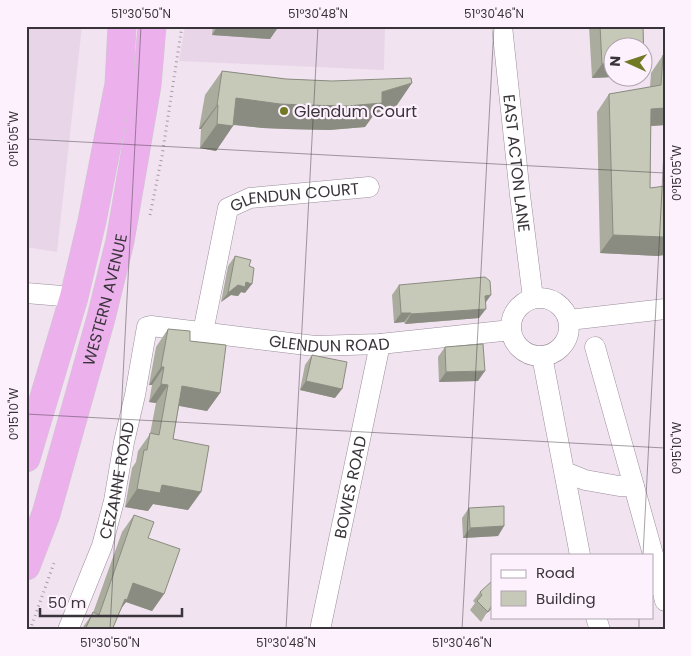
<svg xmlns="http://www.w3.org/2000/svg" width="691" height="656" font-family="Poppins,sans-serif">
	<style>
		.built { fill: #e8d6e8 }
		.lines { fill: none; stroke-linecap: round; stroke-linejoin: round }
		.minor-casing { stroke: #9a8e9a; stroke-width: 21 }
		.highway-casing { stroke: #cccacc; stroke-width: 29 }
		.path { stroke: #a59ba5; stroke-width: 3; stroke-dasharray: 1 4; stroke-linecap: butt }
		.minor { stroke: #fff; stroke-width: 20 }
		.highway { stroke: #ecb0ed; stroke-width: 28 }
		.wall { fill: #aaac9e }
		.shaded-wall { fill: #8b8c81 }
		.building { fill: #c6c8b8; stroke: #8b8c81 }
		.ticks { fill: none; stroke: #393439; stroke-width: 1; stroke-opacity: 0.45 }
		.poi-dot { fill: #717924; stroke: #fef1fe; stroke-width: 2 }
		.labels { text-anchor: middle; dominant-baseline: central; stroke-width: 4.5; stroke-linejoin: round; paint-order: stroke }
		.poi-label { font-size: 16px; fill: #393439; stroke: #fef1fe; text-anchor: start }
		.street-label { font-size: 16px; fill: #393439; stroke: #fef1fe }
		.neatline { fill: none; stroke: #393439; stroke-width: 2 }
		.ticks-label { font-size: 12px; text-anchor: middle; fill: #393439 }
	</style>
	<rect width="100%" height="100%" fill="#f1e3f0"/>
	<g class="built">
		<polygon points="27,26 82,26 57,252 26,247"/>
		<polygon points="185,26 385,26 384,70 179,61"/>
	</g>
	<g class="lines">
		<g class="minor-casing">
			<g id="minor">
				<path id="s1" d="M 502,26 L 520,195 L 533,298"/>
				<polyline points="26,293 74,297"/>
				<circle cx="540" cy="327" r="29"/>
				<polyline points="569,320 665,309"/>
				<path id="s2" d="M 203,332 L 228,208 L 250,198 L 369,187"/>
				<polyline points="595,347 656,565 665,601"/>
				<polyline points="542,356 580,555"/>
				<polyline points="565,472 585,480 619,486 634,486"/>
				<polyline points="596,617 600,630"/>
				<path id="s3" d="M 68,630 L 102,546 L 114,501 L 124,442 L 135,395 L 147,327 L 151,326 L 315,346 L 380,344 L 511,330"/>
				<path id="s4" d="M 320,630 L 380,344"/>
			</g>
		</g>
		<g class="highway-casing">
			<g id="highway">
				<polyline points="26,458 74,297 92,221 119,84 122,26"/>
				<path id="s5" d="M 26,566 L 46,514 L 101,318 L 120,241 L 147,85 L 152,26"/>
			</g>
		</g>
		<g class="path">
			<polyline points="150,215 162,156 182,26"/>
			<polyline points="30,630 54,563"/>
		</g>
		<use href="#minor" class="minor"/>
		<use href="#highway" class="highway"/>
	</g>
	<g class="wall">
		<polygon points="213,26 279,26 270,39 212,35"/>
		<polygon points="589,26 643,26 644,61 644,63 644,48 614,48 614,77 592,78"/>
		<polygon points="663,55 665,55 665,125 651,126 650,188 658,256 600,253 597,112 609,94 650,87 651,73"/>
		<polygon points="222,71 286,79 332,81 395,108 375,113 365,127 329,130 287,129 263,128 233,125 216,151 200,148 201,129 199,129 205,95"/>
		<polygon points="235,256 245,293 241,292 238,296 231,295 221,302 228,266"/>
		<polygon points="399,285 486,303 479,318 405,324 404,322 394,323 392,295"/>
		<polygon points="168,329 190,341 220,393 207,411 179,406 173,439 201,492 188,510 153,504 148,511 125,507 132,468 136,462 138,451 150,434 156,403 149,402 152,385 149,385 156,347"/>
		<polygon points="445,347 478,381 439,382 438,357"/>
		<polygon points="312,355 335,398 300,390 305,365"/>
		<polygon points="469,508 504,526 498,536 463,538 462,518"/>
		<polygon points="134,515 148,538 164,594 152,611 126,602 122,607 112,630 81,630 93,613 122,532"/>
		<polygon points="480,592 492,609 486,614 481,622 470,610 475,603 473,601"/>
	</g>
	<g class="shaded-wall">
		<polygon points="218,26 279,26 270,39 212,35"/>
		<polygon points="614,63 614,77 592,78 602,64"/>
		<polygon points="412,83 395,108 375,113 365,127 329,130 287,129 263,128 219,123 236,98 382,92"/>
		<polygon points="217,105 218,105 201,129 199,129"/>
		<polygon points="665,108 665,125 638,127 651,109"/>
		<polygon points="217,124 233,126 216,151 200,148"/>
		<polygon points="613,235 665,237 665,255 658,256 600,253"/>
		<polygon points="246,282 252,284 245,293 241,292 238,296 231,295 221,302 228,293 238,285"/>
		<polygon points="491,295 484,305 485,296"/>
		<polygon points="486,309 479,318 405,324 411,314"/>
		<polygon points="401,313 411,313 404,322 394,323"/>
		<polygon points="161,367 164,367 152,385 149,385"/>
		<polygon points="485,371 478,381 439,382 446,372"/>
		<polygon points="306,381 342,389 335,398 300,390"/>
		<polygon points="161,384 168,385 156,403 149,402"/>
		<polygon points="182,386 220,393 207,411 170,404"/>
		<polygon points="162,485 201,492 188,510 153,504 148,511 125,507 137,489"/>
		<polygon points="504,526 498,536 463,538 470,528"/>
		<polygon points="133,583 164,594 152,611 126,602 115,617"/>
	</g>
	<g class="building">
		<polygon points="600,26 643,26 644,61 644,48 614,48 614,63 602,64"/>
		<polygon points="663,55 665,55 665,108 651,109 650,188 665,186 665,237 613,235 609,94 661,85"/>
		<polygon points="222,71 286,79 332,81 411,78 412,83 382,92 382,103 347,106 304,105 280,104 236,98 233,126 217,124 218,105 217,105"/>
		<polygon points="235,256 251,260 249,266 254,268 252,284 246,282 245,287 238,285 228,293"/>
		<polygon points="485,277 490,281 491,295 485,296 486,309 411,314 411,313 401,313 399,285"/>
		<polygon points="168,329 190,331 190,341 226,345 220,393 182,386 173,439 209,446 201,492 162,485 160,493 137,489 144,450 147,450 150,433 159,435 168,385 161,384 164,367 161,367"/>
		<polygon points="483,344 485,371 446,372 445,347"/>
		<polygon points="312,355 347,362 342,389 306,381"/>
		<polygon points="504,506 504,526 470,528 469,508"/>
		<polygon points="134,515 154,522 148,538 180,549 164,594 133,583 127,600 125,599 112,630 85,630 93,612 99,615"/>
		<polygon points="492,581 492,605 488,612 477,601 482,595 480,592"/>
	</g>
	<path class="ticks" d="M 26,139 L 665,173M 26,414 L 665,448M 643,555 L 665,132M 110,630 L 141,26M 286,630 L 318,26M 462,630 L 494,26M 639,630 L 639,617"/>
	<circle class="poi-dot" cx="284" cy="111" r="5"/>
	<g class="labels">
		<g class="poi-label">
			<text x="294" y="111">Glendum Court</text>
		</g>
		<g class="street-label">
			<text stroke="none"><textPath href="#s1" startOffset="138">EAST ACTON LANE</textPath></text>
			<text stroke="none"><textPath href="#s2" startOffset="195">GLENDUN COURT</textPath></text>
			<text stroke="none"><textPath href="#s5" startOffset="278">WESTERN AVENUE</textPath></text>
			<text stroke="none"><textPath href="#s3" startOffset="498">GLENDUN ROAD</textPath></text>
			<text stroke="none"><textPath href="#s3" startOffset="158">CEZANNE ROAD</textPath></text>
			<text stroke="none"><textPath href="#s4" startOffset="146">BOWES ROAD</textPath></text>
		</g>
	</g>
	<rect width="691" height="656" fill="none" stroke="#fef1fe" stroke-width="55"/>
	<rect x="491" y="554" width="162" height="65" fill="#fef1fe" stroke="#afa5af"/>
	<rect x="501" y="570" width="25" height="8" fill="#ffffff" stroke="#afa5af"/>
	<text x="536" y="578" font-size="15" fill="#393439">Road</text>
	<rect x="501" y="591" width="25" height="15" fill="#c6c8b8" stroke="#afa5af"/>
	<text x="536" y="604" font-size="15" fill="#393439">Building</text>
	<g transform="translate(628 62) rotate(273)"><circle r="24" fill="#fef1fe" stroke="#afa5af"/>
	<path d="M0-4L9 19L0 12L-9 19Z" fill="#717924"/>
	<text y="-8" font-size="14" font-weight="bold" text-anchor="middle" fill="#393439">N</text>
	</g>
	<path d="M40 608v8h142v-8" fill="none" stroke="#393439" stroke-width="2.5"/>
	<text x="48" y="608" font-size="15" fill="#393439" stroke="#fef1fe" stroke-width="4" paint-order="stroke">50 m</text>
	<rect x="28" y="28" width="636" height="600" class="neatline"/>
	<g class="ticks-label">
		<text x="141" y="18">51°30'50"N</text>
		<text x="318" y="18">51°30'48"N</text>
		<text x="494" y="18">51°30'46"N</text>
		<text transform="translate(14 139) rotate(-90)" y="4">0°15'05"W</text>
		<text transform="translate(677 173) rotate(-90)" y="4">0°15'05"W</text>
		<text transform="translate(14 414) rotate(-90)" y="4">0°15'10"W</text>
		<text transform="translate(677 448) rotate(-90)" y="4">0°15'10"W</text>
		<text x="110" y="647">51°30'50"N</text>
		<text x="286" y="647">51°30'48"N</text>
		<text x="462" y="647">51°30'46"N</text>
	</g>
</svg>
